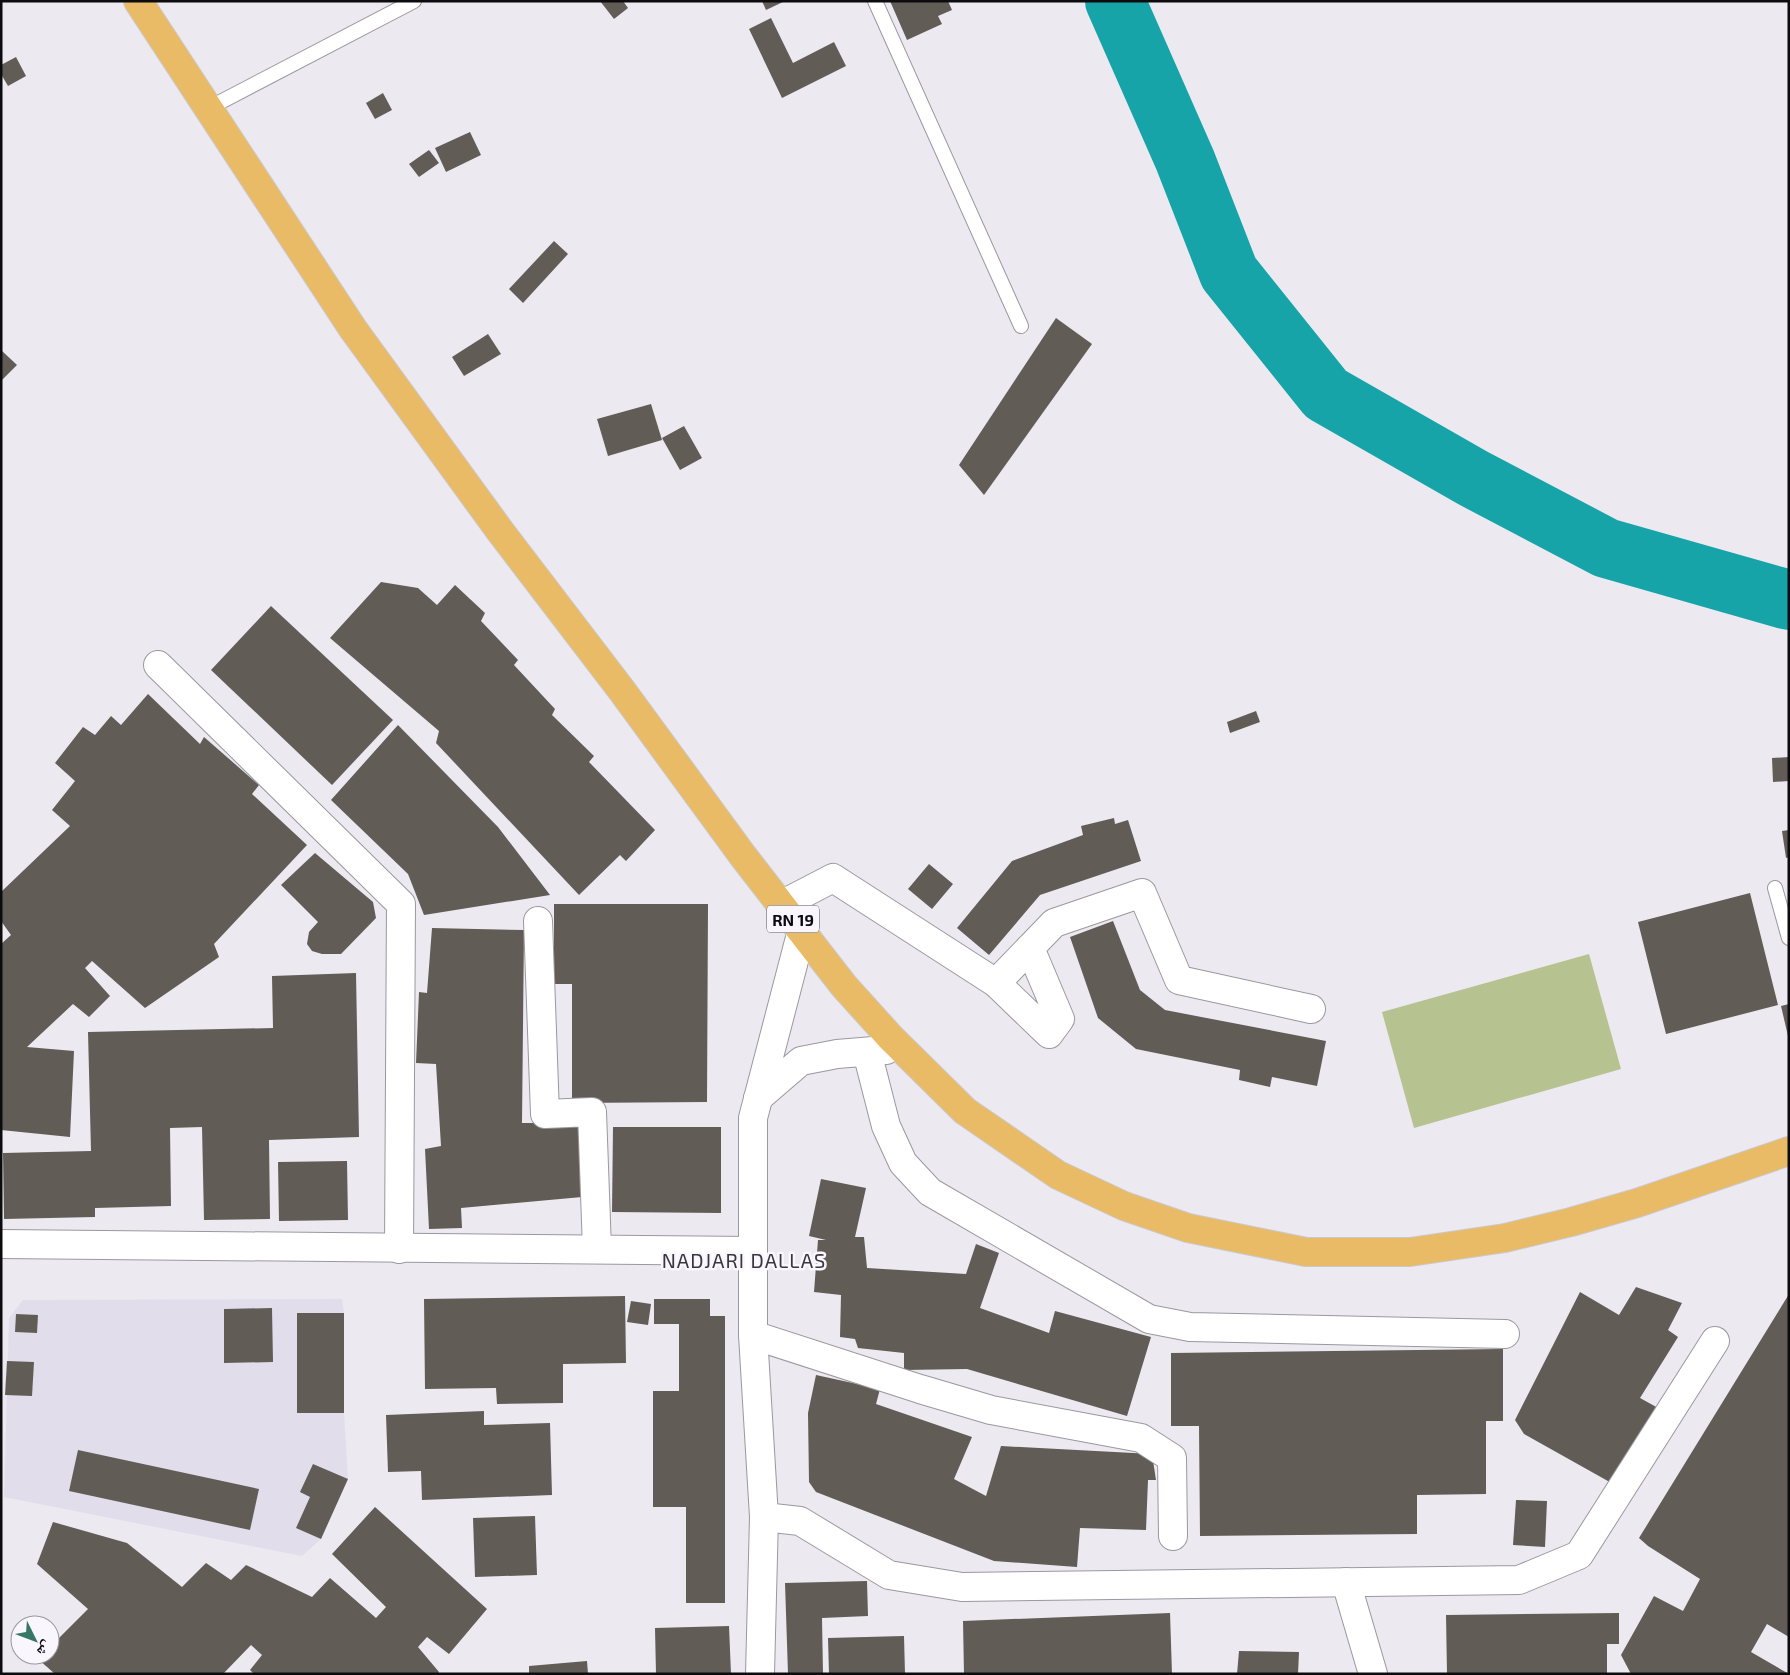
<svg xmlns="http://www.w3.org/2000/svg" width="1790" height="1675" font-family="'Exo 2','Noto Naskh Arabic',sans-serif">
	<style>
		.built { fill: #e2ddeb }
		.green { fill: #b6c290 }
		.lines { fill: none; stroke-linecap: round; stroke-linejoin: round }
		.river { stroke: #16a4a8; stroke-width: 60 }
		.building { fill: #625c57 }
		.lane-casing { stroke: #9a989f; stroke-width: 16 }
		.street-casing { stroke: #9a989f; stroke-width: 30 }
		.primary-casing { stroke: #cac9ca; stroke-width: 30 }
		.lane { stroke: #fff; stroke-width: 14 }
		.street { stroke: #fff; stroke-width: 28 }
		.primary { stroke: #e9bb66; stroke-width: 28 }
		.labels { text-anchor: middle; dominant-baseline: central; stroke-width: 5; stroke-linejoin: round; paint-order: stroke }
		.shield { fill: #f9f6fe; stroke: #535256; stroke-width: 1 }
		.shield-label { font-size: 16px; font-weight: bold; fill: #0c0b0e }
		.quarter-label { font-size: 20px; letter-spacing: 1px; fill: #39373e; stroke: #f9f6fe }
	</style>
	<rect width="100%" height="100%" fill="#ece9f1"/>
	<polygon class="built" points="342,1299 344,1313 344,1413 348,1479 321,1539 302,1556 4,1497 9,1318 23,1300"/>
	<polygon class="green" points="1589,954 1621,1069 1414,1128 1382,1012"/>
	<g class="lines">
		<polyline class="river" points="1115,1 1185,160 1229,273 1326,394 1473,478 1606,548 1789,600"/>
	</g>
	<g class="building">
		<polygon points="600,1 623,1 628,8 614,19"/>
		<polygon points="762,1 785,1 766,10"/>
		<polygon points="890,1 948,1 952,10 938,16 942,24 907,40"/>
		<polygon points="771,18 793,63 834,42 846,66 782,98 749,29"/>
		<polygon points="16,57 26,76 8,86 1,74 1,65"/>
		<polygon points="383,93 392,110 375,119 366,103"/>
		<polygon points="470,132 481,155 446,172 435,148"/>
		<polygon points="429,150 439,163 419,177 409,164"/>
		<polygon points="554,241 568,254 523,303 509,289"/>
		<polygon points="1056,318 1092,344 984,495 959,465"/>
		<polygon points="488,334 501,354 464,376 452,357"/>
		<polygon points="1,350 17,365 1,381"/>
		<polygon points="651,404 662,440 608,456 597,419"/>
		<polygon points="684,426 702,458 680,470 662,438"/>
		<polygon points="381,582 418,588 437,605 455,585 485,613 481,621 518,660 514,665 555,709 552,715 594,756 589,762 655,830 626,861 620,855 579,895 436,743 439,731 330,638"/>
		<polygon points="271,606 393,720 332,785 211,670"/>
		<polygon points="148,694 200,744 204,737 259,785 252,794 307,845 214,944 219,957 145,1008 92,961 85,968 110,996 89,1017 73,1004 27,1047 74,1051 70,1137 1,1130 1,944 11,935 1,921 1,892 70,826 52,810 75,781 55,763 83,727 95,735 111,716 121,725"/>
		<polygon points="1256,711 1260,722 1230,733 1227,722"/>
		<polygon points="398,725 498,827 550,895 424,915 408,874 331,800"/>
		<polygon points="1789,757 1789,781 1773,782 1772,758"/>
		<polygon points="1114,818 1115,824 1128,820 1141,861 1040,895 989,955 957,928 1012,861 1083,835 1081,826"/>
		<polygon points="1789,830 1789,857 1786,858 1782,831"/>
		<polygon points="315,853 373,902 376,918 341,954 322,954 312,951 307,944 309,932 318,922 281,885"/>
		<polygon points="929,864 953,884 932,909 908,889"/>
		<polygon points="1750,893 1778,1005 1666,1034 1638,922"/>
		<polygon points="554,904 708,904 707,1102 572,1103 572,984 554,984"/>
		<polygon points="1113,921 1140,990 1165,1010 1326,1041 1317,1086 1272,1077 1270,1087 1239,1080 1240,1070 1136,1049 1098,1018 1070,937"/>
		<polygon points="432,928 524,930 522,1123 584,1123 582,1197 461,1208 462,1228 429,1229 425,1149 441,1146 436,1064 416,1063 419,992 427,993"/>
		<polygon points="356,973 359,1137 269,1140 270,1219 204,1220 202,1127 170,1128 171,1206 95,1208 95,1217 4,1219 3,1153 91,1151 88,1032 273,1028 272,976"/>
		<polygon points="1789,1004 1789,1036 1788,1036 1781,1006"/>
		<polygon points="613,1127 721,1127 721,1213 612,1212"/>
		<polygon points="347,1161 348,1220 279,1221 278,1162"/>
		<polygon points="821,1179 866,1188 855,1237 864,1237 867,1268 966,1274 976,1244 999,1253 980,1308 1049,1333 1055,1311 1151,1337 1127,1416 967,1369 904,1370 904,1353 858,1348 855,1339 840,1337 841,1295 814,1292 818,1240 826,1240 809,1236"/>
		<polygon points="1636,1287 1682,1303 1668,1330 1678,1337 1640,1398 1660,1409 1615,1485 1524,1434 1515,1420 1580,1292 1619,1315"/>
		<polygon points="1789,1294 1789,1637 1767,1624 1751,1652 1789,1674 1631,1674 1621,1655 1654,1596 1683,1611 1700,1579 1648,1546 1639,1538"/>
		<polygon points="625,1296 626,1363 563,1364 563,1403 497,1404 496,1388 425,1389 424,1299"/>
		<polygon points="654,1299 710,1299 710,1316 725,1316 725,1603 686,1603 686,1507 653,1507 653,1391 679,1391 679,1324 654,1324"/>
		<polygon points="631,1301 651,1304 648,1325 627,1322"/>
		<polygon points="272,1308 273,1362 224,1363 224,1309"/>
		<rect x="297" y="1313" width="47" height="100"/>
		<polygon points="16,1314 38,1315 37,1333 15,1332"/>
		<polygon points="1503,1349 1503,1421 1486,1421 1486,1494 1417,1495 1417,1534 1200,1536 1199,1426 1171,1426 1171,1353"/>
		<polygon points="7,1361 34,1362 32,1396 5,1395"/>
		<polygon points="816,1375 880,1389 876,1404 972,1437 954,1479 986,1496 1001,1446 1152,1454 1156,1480 1148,1480 1146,1530 1080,1528 1077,1567 994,1561 816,1492 809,1482 808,1413"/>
		<polygon points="484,1411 484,1425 550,1423 552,1495 422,1500 421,1471 388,1472 386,1415"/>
		<polygon points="78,1450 259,1489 250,1530 69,1491"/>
		<polygon points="313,1464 348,1479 321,1539 296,1528 310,1497 300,1492"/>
		<polygon points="1516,1500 1547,1501 1545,1547 1513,1545"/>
		<polygon points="375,1507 487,1609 449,1654 427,1637 418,1647 439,1672 438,1674 254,1674 250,1670 262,1655 251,1645 223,1674 55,1674 38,1659 42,1655 50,1655 50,1647 88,1609 37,1564 53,1522 127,1543 182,1587 206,1563 231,1580 246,1565 312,1597 330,1578 376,1618 386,1607 332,1554"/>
		<polygon points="535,1516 537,1575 475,1577 473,1518"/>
		<polygon points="867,1581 868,1616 822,1618 823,1674 788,1674 785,1583"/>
		<polygon points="1170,1613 1172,1674 964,1674 963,1621"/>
		<polygon points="1619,1613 1619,1644 1607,1644 1607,1674 1447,1674 1446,1615"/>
		<polygon points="729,1626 731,1674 656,1674 655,1628"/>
		<polygon points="904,1636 905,1674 829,1674 828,1638"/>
		<polygon points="1239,1651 1299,1652 1298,1674 1237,1674"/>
		<polygon points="587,1661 588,1674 529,1674 529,1666"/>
	</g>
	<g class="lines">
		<g class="lane-casing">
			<g id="lane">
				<polyline points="875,1 1021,326"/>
				<polyline points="207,109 414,1"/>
				<polyline points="1775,888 1789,938"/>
			</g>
		</g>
		<g class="street-casing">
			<g id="street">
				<polyline points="158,665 401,904 399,1249"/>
				<polyline points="781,905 833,878 996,983 1054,923 1142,893 1179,980 1311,1009"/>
				<polyline points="538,921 545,1114 592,1112 597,1249"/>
				<polyline points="996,983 1049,1034 1060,1019 1030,948"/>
				<polyline points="867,1052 886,1126 903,1163 930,1192 1149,1319 1190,1327 1505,1334"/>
				<polyline points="758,1098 801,1061 837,1054 886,1050"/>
				<polyline points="1,1244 751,1251"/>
				<polyline points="753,1335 920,1389 991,1410 1141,1438 1172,1458 1173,1536"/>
				<polyline points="764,1517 800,1521 889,1575 962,1587 1519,1580 1579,1555 1715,1341"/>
				<polyline points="1346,1582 1373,1674"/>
				<polyline points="760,1674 764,1517 753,1335 753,1118 802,930"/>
			</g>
		</g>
		<g class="primary-casing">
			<polyline id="primary" points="138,1 353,329 500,531 623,692 743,856 844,986 891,1038 965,1111 1058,1175 1124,1206 1188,1228 1306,1252 1410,1252 1505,1238 1571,1222 1637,1203 1789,1151"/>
		</g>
		<use href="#lane" class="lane"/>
		<use href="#street" class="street"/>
		<use href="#primary" class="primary"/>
	</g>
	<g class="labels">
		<rect class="shield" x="767" y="905.5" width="52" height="27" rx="4"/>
		<g class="shield-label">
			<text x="793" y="919">RN 19</text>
		</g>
		<g class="quarter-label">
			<text x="744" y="1260">NADJARI DALLAS</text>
		</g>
	</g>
	<rect width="1790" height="1675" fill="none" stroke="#0c0b0e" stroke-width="5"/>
	<g transform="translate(35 1640) rotate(132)"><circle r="24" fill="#f9f6fe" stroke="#9a989e"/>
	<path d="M0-4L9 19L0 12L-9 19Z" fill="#387764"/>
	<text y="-8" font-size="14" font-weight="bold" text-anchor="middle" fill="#0c0b0e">ش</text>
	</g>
</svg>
